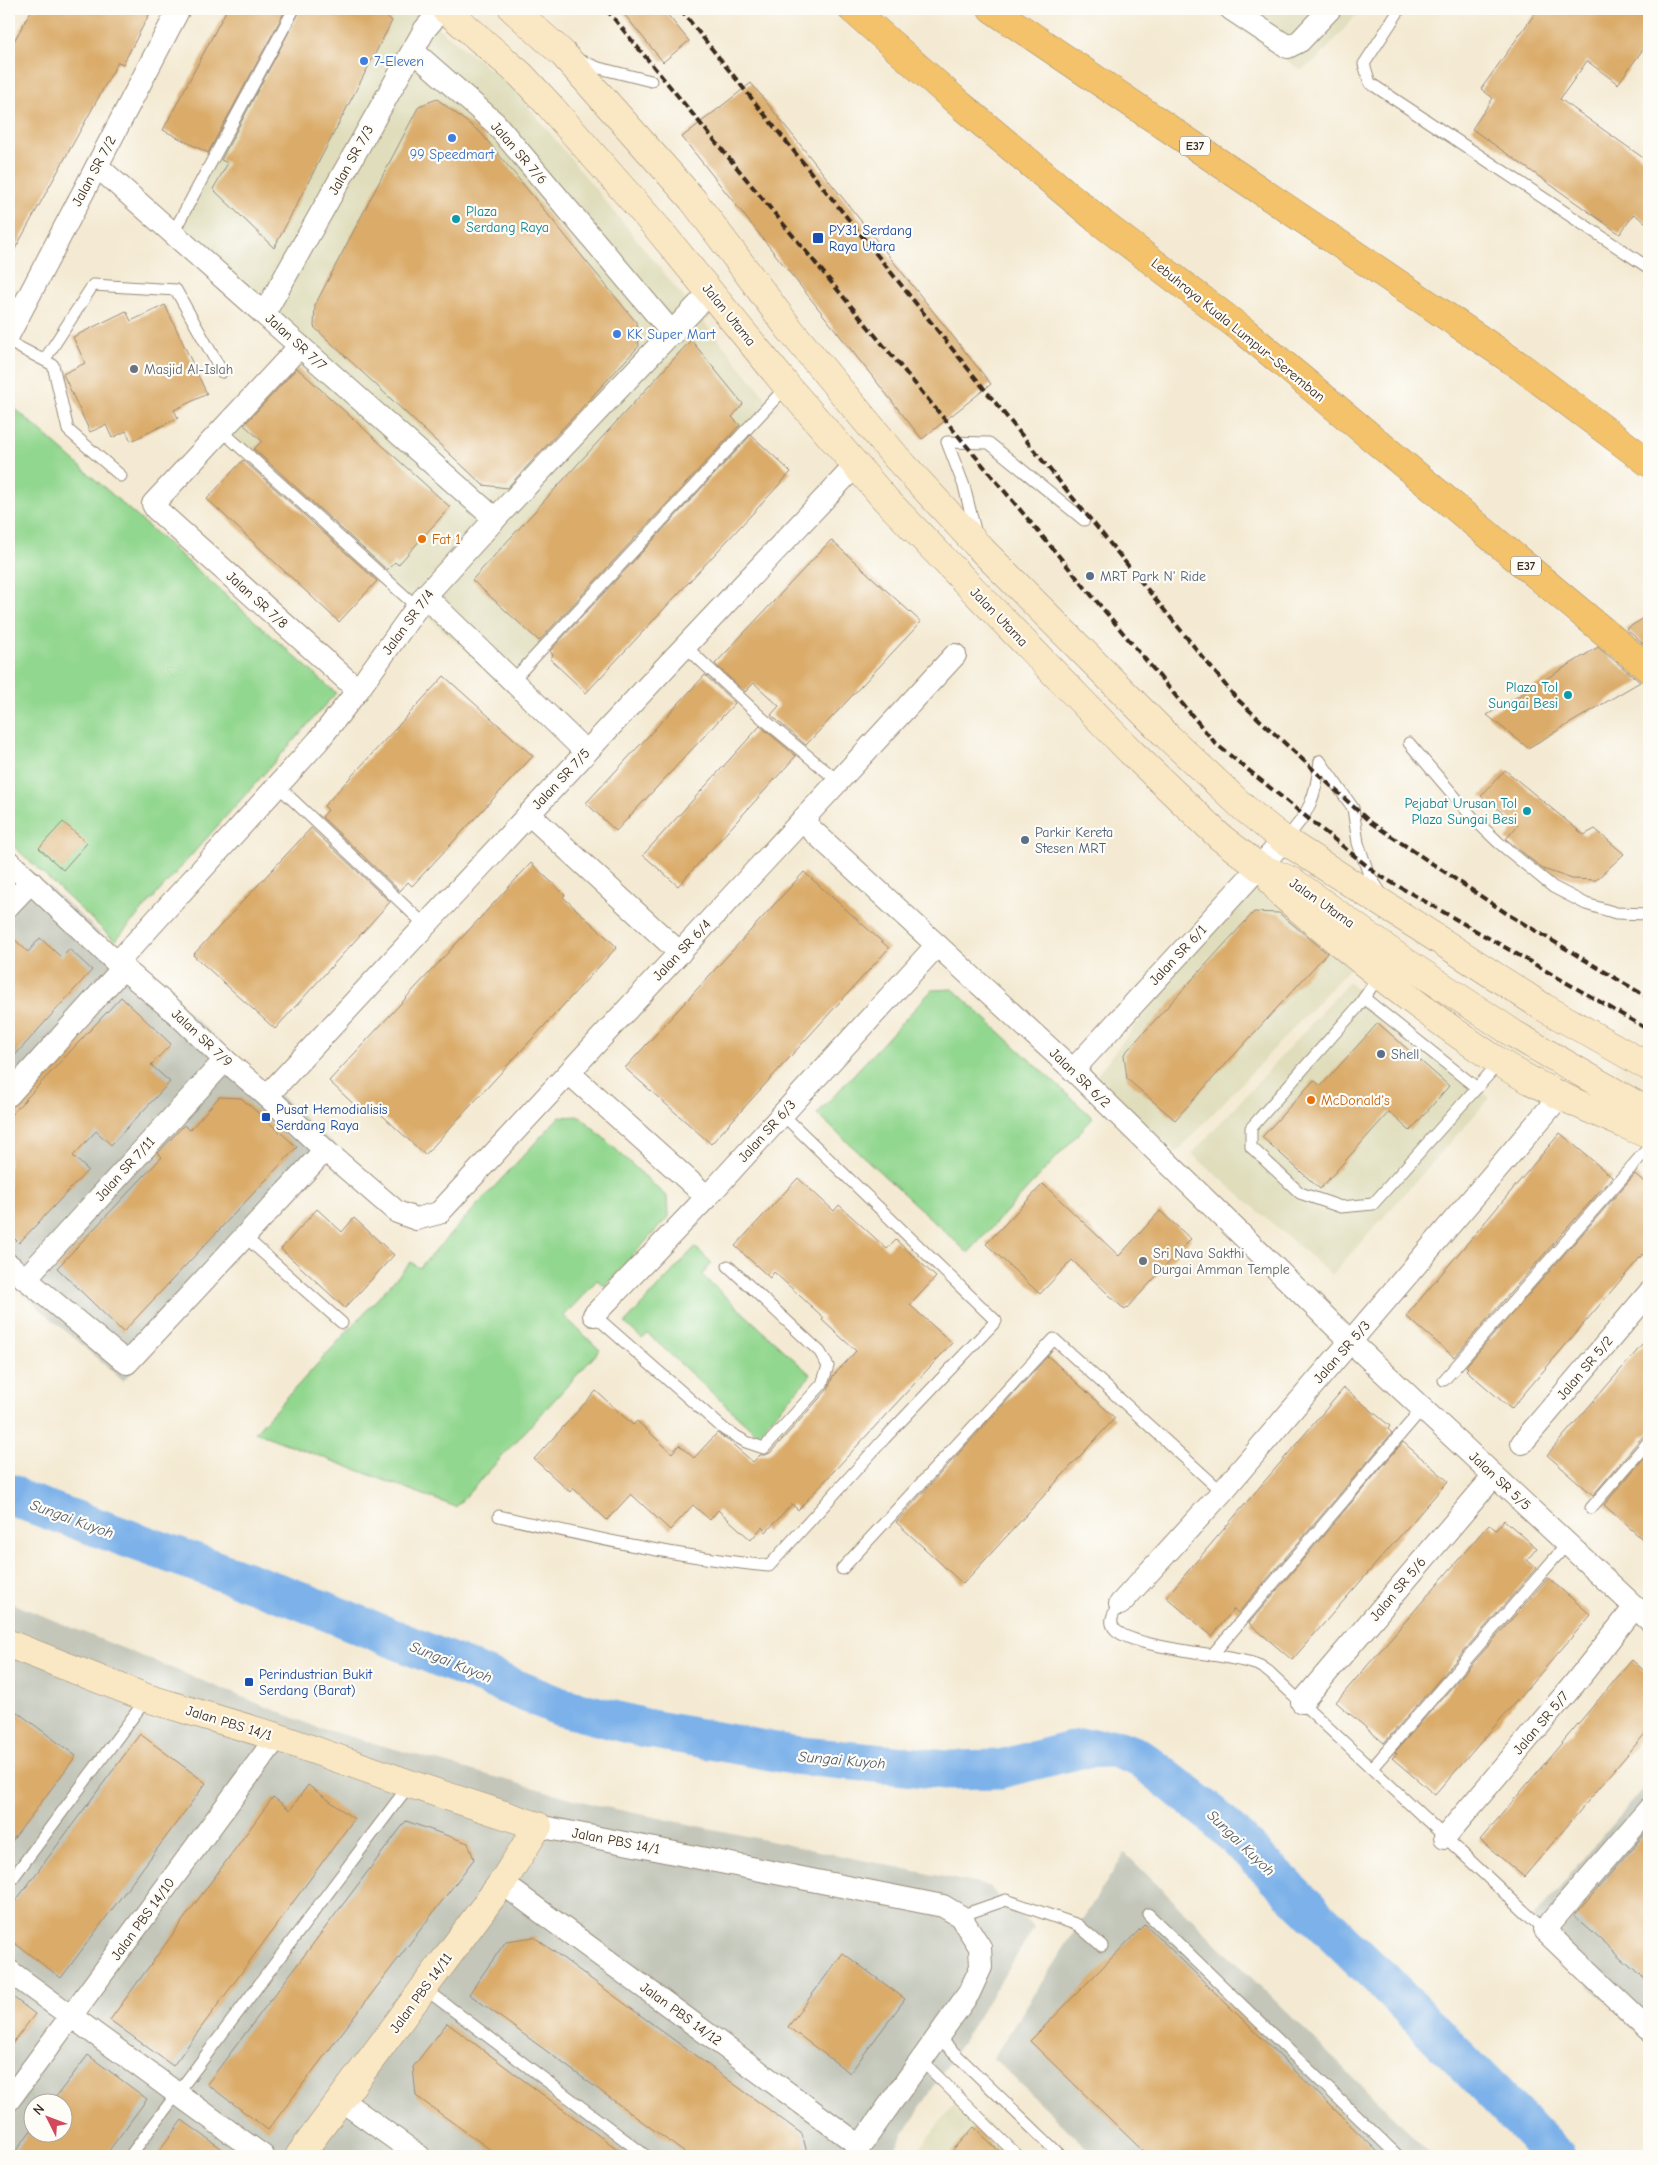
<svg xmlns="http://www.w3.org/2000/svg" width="1658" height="2165" font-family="'Comic Neue',sans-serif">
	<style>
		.built { fill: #dfddbb }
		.industrial { fill: #c3c6b9; fill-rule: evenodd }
		.green { fill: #92d78f; stroke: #668056 }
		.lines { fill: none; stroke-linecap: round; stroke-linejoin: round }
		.river { stroke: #7bb1e9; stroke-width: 39 }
		.building { fill: #daab69 }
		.lane-casing { stroke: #988a78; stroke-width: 13 }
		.street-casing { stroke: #988a78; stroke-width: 24 }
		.secondary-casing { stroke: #988a78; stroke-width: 29 }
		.highway-casing { stroke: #988a78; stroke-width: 29 }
		.lane { stroke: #fff; stroke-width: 11 }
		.street { stroke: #fff; stroke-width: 22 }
		.secondary { stroke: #fae7c3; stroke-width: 28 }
		.highway { stroke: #f3c26a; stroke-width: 28 }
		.rail { stroke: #3b2a1e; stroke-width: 4; stroke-dasharray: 8 4; stroke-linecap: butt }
		.shop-dot { fill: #3f7fe0; stroke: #fdfcf7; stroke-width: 2 }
		.culture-dot { fill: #0f9aa8; stroke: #fdfcf7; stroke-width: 2 }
		.transit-dot { fill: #1a4fb4; stroke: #fdfcf7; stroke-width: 2 }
		.worship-dot { fill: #6b7280; stroke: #fdfcf7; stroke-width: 2 }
		.food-dot { fill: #e8710a; stroke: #fdfcf7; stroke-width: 2 }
		.service-dot { fill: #5c6f8a; stroke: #fdfcf7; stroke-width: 2 }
		.labels { text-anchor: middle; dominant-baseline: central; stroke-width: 4.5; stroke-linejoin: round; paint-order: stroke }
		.shield { fill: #fdfcf7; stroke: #75695f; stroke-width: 1 }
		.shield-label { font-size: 12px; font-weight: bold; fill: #3b2a1e }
		.shop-label { font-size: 14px; fill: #366cbe; stroke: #fdfcf7; text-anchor: start }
		.street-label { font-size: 14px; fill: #3b2a1e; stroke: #fdfcf7 }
		.culture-label { font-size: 14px; fill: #0d838f; stroke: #fdfcf7; text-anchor: end }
		.transit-label { font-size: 14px; fill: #164399; stroke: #fdfcf7; text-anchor: start }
		.worship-label { font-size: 14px; fill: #5b616d; stroke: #fdfcf7; text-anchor: start }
		.food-label { font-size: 14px; fill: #c56008; stroke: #fdfcf7; text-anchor: start }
		.service-label { font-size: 14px; fill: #4e5e75; stroke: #fdfcf7; text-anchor: start }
		.water-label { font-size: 15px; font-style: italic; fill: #515965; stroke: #fdfcf7 }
	</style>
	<rect width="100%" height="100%" fill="#fdfcf7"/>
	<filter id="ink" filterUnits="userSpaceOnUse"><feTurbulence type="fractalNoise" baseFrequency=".02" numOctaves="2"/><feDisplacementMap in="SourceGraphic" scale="10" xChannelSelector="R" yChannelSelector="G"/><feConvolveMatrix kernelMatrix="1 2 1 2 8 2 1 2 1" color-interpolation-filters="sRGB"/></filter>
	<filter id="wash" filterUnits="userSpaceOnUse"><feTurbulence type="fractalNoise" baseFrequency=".0096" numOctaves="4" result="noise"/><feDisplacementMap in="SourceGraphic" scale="20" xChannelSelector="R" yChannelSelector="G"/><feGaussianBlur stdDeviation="1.12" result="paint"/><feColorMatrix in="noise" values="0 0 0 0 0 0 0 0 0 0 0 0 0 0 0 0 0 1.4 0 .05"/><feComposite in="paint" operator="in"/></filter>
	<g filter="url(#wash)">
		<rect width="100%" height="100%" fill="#f4ead3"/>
		<g class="built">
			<polygon points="289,9 415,9 514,89 775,409 506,686 218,431 292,350 169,241"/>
			<polygon points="1210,9 1362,9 1317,60 1301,70"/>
			<polygon points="1252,876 1350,968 1176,1153 1095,1077"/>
			<polygon points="1349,982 1490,1098 1332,1275 1192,1154"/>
			<polygon points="959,2097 1020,2156 914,2156"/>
		</g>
		<g class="industrial">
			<polygon points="9,851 336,1146 123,1381 9,1282"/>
			<path d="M 9,1602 L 316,1727 L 596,1805 L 988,1886 L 1034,1928 L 890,2156 L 9,2156 ZM 32,2102 L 62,2102 L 62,2132 L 32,2132 Z"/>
			<polygon points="1649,1782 1649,2045 1528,1924"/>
			<polygon points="1125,1853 1433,2156 1095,2156 993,2058"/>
		</g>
		<g class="green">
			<polygon points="9,403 336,693 115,941 9,842"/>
			<polygon points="953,989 1093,1118 968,1253 817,1114 932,990"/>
			<polygon points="580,1116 667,1197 668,1217 605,1286 597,1280 564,1316 600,1350 456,1507 255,1432 411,1262 419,1268 559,1117"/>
			<polygon points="695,1247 712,1263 702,1275 811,1375 757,1434 648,1334 642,1339 625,1323"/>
		</g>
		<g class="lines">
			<polyline class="river" points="9,1493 23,1501 294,1598 558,1706 645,1728 792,1755 946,1770 1000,1769 1080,1749 1114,1748 1140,1758 1212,1814 1386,1984 1556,2156"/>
		</g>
		<g id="blocks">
			<g class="building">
				<polygon points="32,9 152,9 123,64 118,62 9,260 9,50"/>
				<polygon points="227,9 286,9 208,153 163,130"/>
				<polygon points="301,9 378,9 392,21 274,248 213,189 228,163 221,160"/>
				<polygon points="620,9 663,9 689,41 663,62"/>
				<polygon points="1538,9 1637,9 1649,18 1649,41 1618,84 1587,61 1560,99 1649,162 1649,225 1634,214 1620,234 1472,129 1493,98 1481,89"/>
				<polygon points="751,83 991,384 922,439 682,137"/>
				<polygon points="437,99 481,133 636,322 639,346 507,488 483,485 314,327 315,305 419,106"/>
				<polygon points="165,305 207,394 174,410 178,418 131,441 126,431 112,438 106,425 90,432 63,374 85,363 73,337 126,311 131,321"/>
				<polygon points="691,340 743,404 732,417 740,425 539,641 472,580"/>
				<polygon points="297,368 450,507 398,565 395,562 387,570 254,449 262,441 244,425"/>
				<polygon points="751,435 791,472 586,693 550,659 553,655 550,651"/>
				<polygon points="243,460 377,581 339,622 207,499"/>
				<polygon points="831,540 921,622 806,745 771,715 779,706 754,683 745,692 715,664"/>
				<polygon points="1649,615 1649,649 1626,629"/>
				<polygon points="1598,647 1640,682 1528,748 1487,715"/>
				<polygon points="705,675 735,703 616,831 586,803"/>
				<polygon points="444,676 533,756 412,886 408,882 400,891 322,817 328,810 324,806"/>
				<polygon points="760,726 796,756 678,886 643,855"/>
				<polygon points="1505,770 1584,835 1595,829 1624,854 1596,880 1572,879 1543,869 1506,839 1518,825 1481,796"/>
				<polygon points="63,822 87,843 63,870 39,848"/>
				<polygon points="311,828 390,902 275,1029 193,955"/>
				<polygon points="531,863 565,895 563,897 617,947 425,1155 370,1104 362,1112 329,1081"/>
				<polygon points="804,872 889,948 711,1144 625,1068"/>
				<polygon points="1254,912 1279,913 1327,953 1175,1120 1127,1079 1124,1054"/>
				<polygon points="9,934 28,952 40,938 61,957 69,949 92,970 9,1062"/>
				<polygon points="121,997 171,1044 151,1065 170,1082 111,1145 96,1131 73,1156 88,1170 19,1243 9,1233 9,1117"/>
				<polygon points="1378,1023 1449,1086 1410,1131 1389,1112 1320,1189 1262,1137 1314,1080 1321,1086"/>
				<polygon points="219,1097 241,1098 297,1147 123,1332 57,1268 162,1157 158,1153 184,1125 190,1130"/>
				<polygon points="1560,1133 1612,1177 1454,1357 1406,1316"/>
				<polygon points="1635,1174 1649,1186 1649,1247 1511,1409 1466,1370 1468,1368 1466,1366"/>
				<polygon points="798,1178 834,1211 839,1205 887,1249 896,1240 936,1277 910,1305 952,1343 798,1510 792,1504 766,1532 762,1527 751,1540 718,1510 710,1520 693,1505 670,1530 631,1494 607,1520 573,1488 570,1492 534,1459 596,1391 633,1425 637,1421 672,1453 679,1445 694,1458 717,1433 730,1442 753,1462 760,1455 765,1455 770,1453 828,1389 833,1376 856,1351 822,1320 824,1318 774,1272 770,1278 735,1246"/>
				<polygon points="1043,1184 1119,1256 1160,1211 1191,1239 1125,1310 1072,1260 1040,1294 986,1244"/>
				<polygon points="317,1209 342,1232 354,1218 394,1255 345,1308 281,1249"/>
				<polygon points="1649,1337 1649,1434 1643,1436 1593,1495 1547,1455"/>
				<polygon points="1048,1356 1115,1418 963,1584 896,1522"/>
				<polygon points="1344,1388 1390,1426 1388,1429 1392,1433 1238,1613 1234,1609 1212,1636 1166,1597"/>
				<polygon points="1403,1442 1448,1481 1292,1660 1249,1623"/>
				<polygon points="1649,1452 1649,1545 1604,1505"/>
				<polygon points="1504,1520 1537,1548 1527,1560 1536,1568 1384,1743 1336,1702 1489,1524 1496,1530"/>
				<polygon points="1548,1578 1591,1615 1435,1795 1392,1758 1397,1754 1395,1752"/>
				<polygon points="1632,1660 1649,1675 1649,1729 1524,1877 1480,1840"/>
				<polygon points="9,1706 76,1756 9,1845"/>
				<polygon points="140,1734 206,1783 61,1978 9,1939 9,1910"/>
				<polygon points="308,1785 354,1819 173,2066 110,2020 273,1797 290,1810"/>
				<polygon points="406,1821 468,1843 474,1859 268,2130 207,2084"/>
				<polygon points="1649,1829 1649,1983 1574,1916"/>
				<polygon points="1145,1924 1382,2156 1148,2156 1030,2041"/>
				<polygon points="534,1937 802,2134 808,2156 689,2156 469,1994 506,1941"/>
				<polygon points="843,1953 905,1999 850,2073 788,2027"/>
				<polygon points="9,1994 35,2014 9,2048"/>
				<polygon points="447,2023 554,2103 627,2156 499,2156 416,2096 413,2067"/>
				<polygon points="88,2055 147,2099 105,2156 12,2156 32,2129 32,2132 62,2132 62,2102 52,2102"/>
				<polygon points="182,2120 232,2156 155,2156"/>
				<polygon points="974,2127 1004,2156 948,2156"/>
			</g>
		</g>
	</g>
	<g filter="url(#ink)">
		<use href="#blocks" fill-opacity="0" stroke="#988a78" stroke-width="1"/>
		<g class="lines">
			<g class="lane-casing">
				<g id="lane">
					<polyline points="1400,9 1364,64 1370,83 1649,268"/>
					<polyline points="579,60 599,68 651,81"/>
					<polyline points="173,233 294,9"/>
					<polyline points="9,342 53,365 68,430 121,476"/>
					<polyline points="45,359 93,285 176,290 222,372"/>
					<polyline points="221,430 417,607"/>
					<polyline points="976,534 964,486 947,442 989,443 1084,520"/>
					<polyline points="685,646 762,718 838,781"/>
					<polyline points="513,680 787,386"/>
					<polyline points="1409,743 1473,818 1498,842 1553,887 1586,904 1616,913 1649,914"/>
					<polyline points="1320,761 1353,808 1358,843 1369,875 1381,893"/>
					<polyline points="278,786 425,925"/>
					<path d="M 1284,840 C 1309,815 1316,796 1320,761"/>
					<polyline points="1379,976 1357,1008 1251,1128 1251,1147 1300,1193 1341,1207 1373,1204 1499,1063"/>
					<polyline points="1364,998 1477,1088"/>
					<polyline points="244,1236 342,1323"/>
					<polyline points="594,1315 725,1430 746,1442 764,1448 822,1384 828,1366 820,1352 728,1266"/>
					<polyline points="1444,1380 1649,1147"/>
					<polyline points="1591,1508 1649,1441"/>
					<path d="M 499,1516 C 588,1537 678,1557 769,1566 L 884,1439 L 996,1321 L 782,1114"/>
					<polyline points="842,1569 1054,1339 1222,1492"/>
					<path d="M 1120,1604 C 1115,1611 1108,1620 1114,1628 C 1129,1649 1229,1653 1258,1665 C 1262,1666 1266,1670 1270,1673 L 1544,1930"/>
					<polyline points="1212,1655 1422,1409"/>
					<polyline points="1372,1768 1567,1544"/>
					<polyline points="9,1883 147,1698"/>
					<polyline points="1148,1914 1398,2156"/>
					<polyline points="960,1916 1006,1900 1078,1925 1102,1946"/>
					<polyline points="424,1988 646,2156"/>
					<polyline points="938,2037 1061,2156"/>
					<polyline points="921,2060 1018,2156"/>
					<polyline points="130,2156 410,1784"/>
				</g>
			</g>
			<g class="street-casing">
				<g id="street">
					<polyline points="1231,9 1288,47 1300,41 1330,9"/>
					<polyline points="413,51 495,123 673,334"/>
					<polyline points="97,166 495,519"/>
					<polyline points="264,314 425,29 442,9"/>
					<polyline points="9,334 179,9"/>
					<polyline points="300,346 153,504 156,509 358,690"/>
					<polyline points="425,596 586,752"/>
					<polyline points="529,814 680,953"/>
					<polyline points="802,821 1073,1070 1351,1342 1649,1620"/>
					<polyline points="9,862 117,963 176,1013 225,1060 267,1096 325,1150 397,1212 416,1219 439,1213 955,655"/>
					<polyline points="9,905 31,882"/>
					<polyline points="117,963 318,741 358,690 425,596 495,519 710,292"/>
					<polyline points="1073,1070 1284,840"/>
					<polyline points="569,1073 707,1197"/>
					<polyline points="9,1095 123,968"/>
					<polyline points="267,1096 660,673 856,465"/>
					<polyline points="9,1265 127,1363 325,1150"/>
					<polyline points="25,1279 225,1060"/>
					<polyline points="594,1315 707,1197 937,945"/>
					<polyline points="1522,1443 1649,1293"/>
					<polyline points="1120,1604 1222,1492 1560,1096"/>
					<polyline points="1302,1702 1494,1476"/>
					<polyline points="1649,1809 1544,1930 1649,2030"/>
					<polyline points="538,1826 943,1906 960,1916 980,1947 981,1967 969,1993 853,2156"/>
					<polyline points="1445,1837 1574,1684 1635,1607"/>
					<polyline points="502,1883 860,2146"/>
					<polyline points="9,1971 263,2156"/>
					<polyline points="9,2100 277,1737"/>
					<polyline points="341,2100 419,2156"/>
				</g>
			</g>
			<g class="secondary-casing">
				<g id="secondary">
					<polyline points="445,9 521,75 549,105 659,230 787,386 886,500 1131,752 1220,837 1259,867 1292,881 1398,957 1514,1034 1649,1112"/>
					<polyline points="513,9 563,54 693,200 791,331 896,457 980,548 1167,736 1244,808 1284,840 1543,1007 1649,1067"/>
					<path d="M 1273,883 L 1283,895 C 1352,955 1423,1012 1499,1062 C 1546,1092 1598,1113 1649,1135"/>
					<polyline points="9,1644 147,1698 277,1737 410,1784 538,1826 502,1883 299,2156"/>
				</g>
			</g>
			<g class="highway-casing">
				<g id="highway">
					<polyline points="852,9 963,107 1103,224 1244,331 1649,669"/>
					<polyline points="992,9 1520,366 1649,463"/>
				</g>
			</g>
			<use href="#lane" class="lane"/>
			<use href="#street" class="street"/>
			<use href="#secondary" class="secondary"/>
			<use href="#highway" class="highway"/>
			<g class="rail">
				<polyline points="606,9 940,414 1216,744 1377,874 1649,1030"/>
				<polyline points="680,9 998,406 1236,698 1370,822 1509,915 1649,998"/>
			</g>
		</g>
	</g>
	<g class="shop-dot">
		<circle cx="364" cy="61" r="5"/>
		<circle cx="452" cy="138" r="5"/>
		<circle cx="617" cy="334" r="5"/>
	</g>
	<g class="culture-dot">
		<circle cx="456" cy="219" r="5"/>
		<circle cx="1568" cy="695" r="5"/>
		<circle cx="1527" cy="811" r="5"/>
	</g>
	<g class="transit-dot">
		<rect x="812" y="232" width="12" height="12" rx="2.5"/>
		<rect x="261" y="1112" width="10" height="10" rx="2.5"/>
		<rect x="244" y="1677" width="10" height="10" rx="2.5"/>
	</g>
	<g class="worship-dot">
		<circle cx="134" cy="369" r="5"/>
		<circle cx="1143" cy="1261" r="5"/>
	</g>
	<g class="food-dot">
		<circle cx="422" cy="539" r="5"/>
		<circle cx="1311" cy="1100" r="5"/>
	</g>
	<g class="service-dot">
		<circle cx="1090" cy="576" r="5"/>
		<circle cx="1025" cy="840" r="5"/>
		<circle cx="1381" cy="1054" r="5"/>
	</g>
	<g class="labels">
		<g class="shield">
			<rect x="1180" y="136.5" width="30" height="19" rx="4"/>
			<rect x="1511" y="556.5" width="30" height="19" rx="4"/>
		</g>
		<g class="shield-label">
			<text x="1195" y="146">E37</text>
			<text x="1526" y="566">E37</text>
		</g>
		<g class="shop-label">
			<text x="374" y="61">7-Eleven</text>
			<text x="452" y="154" text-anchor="middle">99 Speedmart</text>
			<text x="627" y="334">KK Super Mart</text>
		</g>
		<g class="street-label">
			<text transform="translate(519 153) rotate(49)">Jalan SR 7/6</text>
			<text transform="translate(351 160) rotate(-61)">Jalan SR 7/3</text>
			<text transform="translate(94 171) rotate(-62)">Jalan SR 7/2</text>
			<text transform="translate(729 315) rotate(51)">Jalan Utama</text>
			<text transform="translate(1238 330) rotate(39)">Lebuhraya Kuala Lumpur–Seremban</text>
			<text transform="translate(296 342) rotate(42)">Jalan SR 7/7</text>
			<text transform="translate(257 600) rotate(42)">Jalan SR 7/8</text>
			<text transform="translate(999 617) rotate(46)">Jalan Utama</text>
			<text transform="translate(408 622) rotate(-54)">Jalan SR 7/4</text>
			<text transform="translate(561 779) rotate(-47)">Jalan SR 7/5</text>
			<text transform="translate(1322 903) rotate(35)">Jalan Utama</text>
			<text transform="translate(682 950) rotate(-47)">Jalan SR 6/4</text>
			<text transform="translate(1178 955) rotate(-47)">Jalan SR 6/1</text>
			<text transform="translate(202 1038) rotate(43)">Jalan SR 7/9</text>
			<text transform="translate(1080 1078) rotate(44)">Jalan SR 6/2</text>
			<text transform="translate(767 1131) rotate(-48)">Jalan SR 6/3</text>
			<text transform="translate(125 1169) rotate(-48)">Jalan SR 7/11</text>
			<text transform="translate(1342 1352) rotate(-49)">Jalan SR 5/3</text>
			<text transform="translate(1585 1368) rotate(-50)">Jalan SR 5/2</text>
			<text transform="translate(1500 1481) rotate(43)">Jalan SR 5/5</text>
			<text transform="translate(1398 1589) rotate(-50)">Jalan SR 5/6</text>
			<text transform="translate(229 1723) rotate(17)">Jalan PBS 14/1</text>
			<text transform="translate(1541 1723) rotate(-50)">Jalan SR 5/7</text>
			<text transform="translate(616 1841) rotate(11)">Jalan PBS 14/1</text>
			<text transform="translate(143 1919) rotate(-54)">Jalan PBS 14/10</text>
			<text transform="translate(421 1993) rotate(-54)">Jalan PBS 14/11</text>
			<text transform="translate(681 2014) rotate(36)">Jalan PBS 14/12</text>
		</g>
		<g class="culture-label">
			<text x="466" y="211" text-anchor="start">Plaza<tspan x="466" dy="16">Serdang Raya</tspan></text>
			<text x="1558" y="687">Plaza Tol<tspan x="1558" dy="16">Sungai Besi</tspan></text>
			<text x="1517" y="803">Pejabat Urusan Tol<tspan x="1517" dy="16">Plaza Sungai Besi</tspan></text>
		</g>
		<g class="transit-label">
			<text x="829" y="230">PY31 Serdang<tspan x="829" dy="16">Raya Utara</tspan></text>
			<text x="276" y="1109">Pusat Hemodialisis<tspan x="276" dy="16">Serdang Raya</tspan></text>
			<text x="259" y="1674">Perindustrian Bukit<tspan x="259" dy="16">Serdang (Barat)</tspan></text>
		</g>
		<g class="worship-label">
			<text x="144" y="369">Masjid Al-Islah</text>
			<text x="1153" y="1253">Sri Nava Sakthi<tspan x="1153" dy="16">Durgai Amman Temple</tspan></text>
		</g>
		<g class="food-label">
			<text x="432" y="539">Fat 1</text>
			<text x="1321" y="1100">McDonald's</text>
		</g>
		<g class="service-label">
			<text x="1100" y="576">MRT Park N' Ride</text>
			<text x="1035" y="832">Parkir Kereta<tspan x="1035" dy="16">Stesen MRT</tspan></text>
			<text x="1391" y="1054">Shell</text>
		</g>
		<g class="water-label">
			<text transform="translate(72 1519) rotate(20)">Sungai Kuyoh</text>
			<text transform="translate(451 1662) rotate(22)">Sungai Kuyoh</text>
			<text transform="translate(842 1760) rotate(5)">Sungai Kuyoh</text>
			<text transform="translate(1241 1843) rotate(44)">Sungai Kuyoh</text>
		</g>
	</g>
	<rect width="1658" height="2165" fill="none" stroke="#fdfcf7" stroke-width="30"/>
	<g transform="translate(48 2118) rotate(312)"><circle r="24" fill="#fdfcf7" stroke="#afa8a0"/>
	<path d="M0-4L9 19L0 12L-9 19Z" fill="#d1495b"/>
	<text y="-8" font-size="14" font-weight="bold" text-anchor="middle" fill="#3b2a1e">N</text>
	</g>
</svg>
